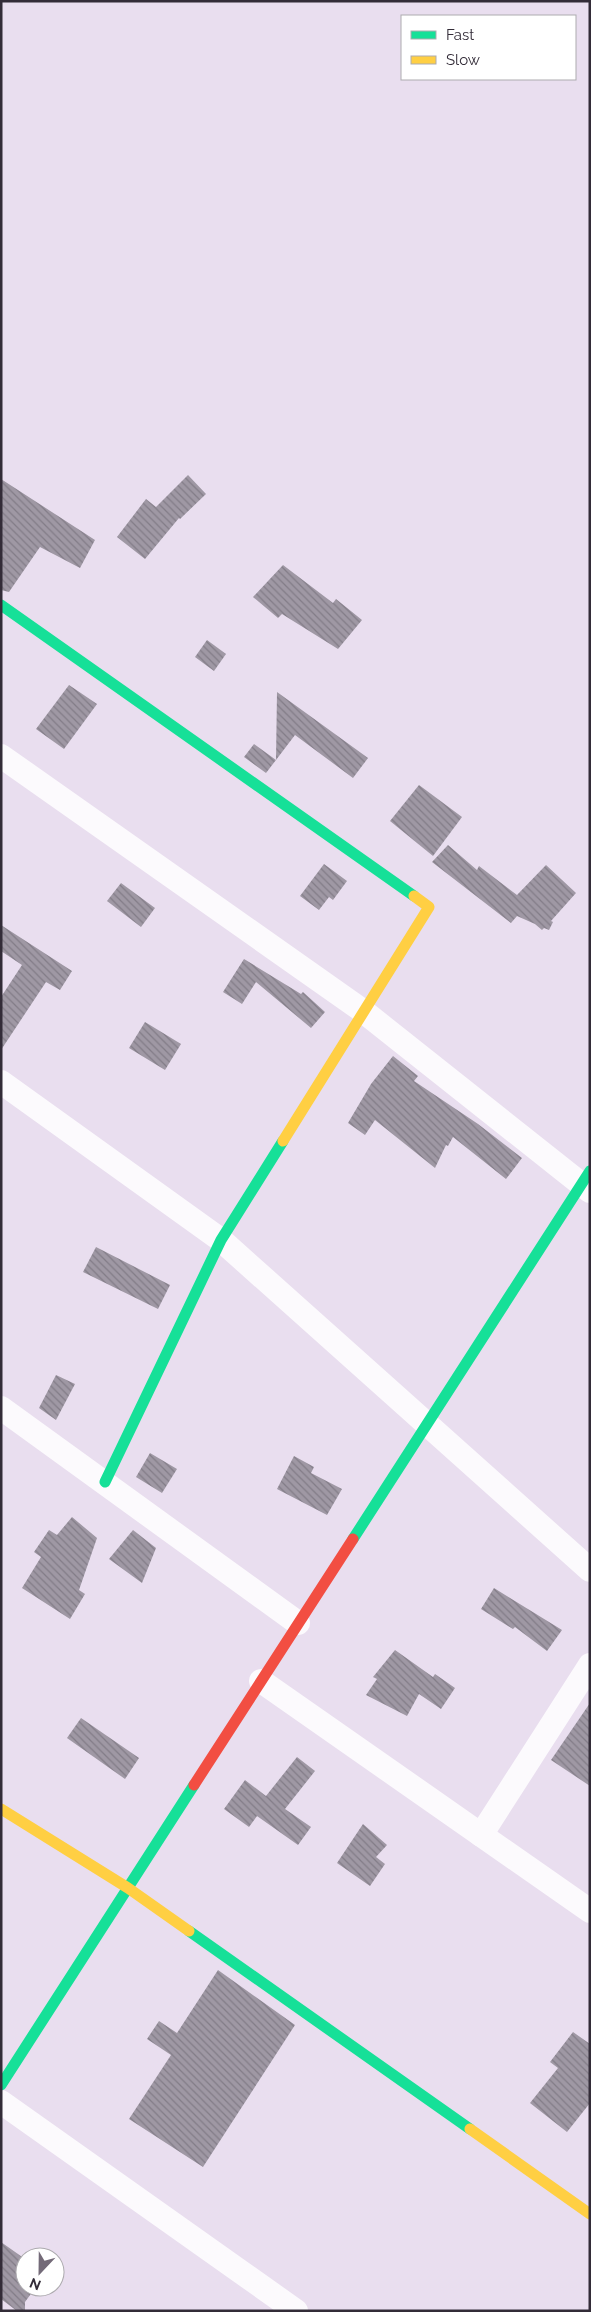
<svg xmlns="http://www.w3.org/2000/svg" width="591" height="2312" font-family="Raleway,sans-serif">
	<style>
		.building { fill: url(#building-back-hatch) }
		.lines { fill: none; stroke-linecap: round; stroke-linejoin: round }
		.street { stroke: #fcfafd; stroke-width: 24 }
		.fast { stroke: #16e098; stroke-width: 11 }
		.slow { stroke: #ffcf43; stroke-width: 11 }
		.jam { stroke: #f24e42; stroke-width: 11 }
	</style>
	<defs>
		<pattern id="building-back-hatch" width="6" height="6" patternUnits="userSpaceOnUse" patternTransform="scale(1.25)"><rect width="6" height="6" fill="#9f98a4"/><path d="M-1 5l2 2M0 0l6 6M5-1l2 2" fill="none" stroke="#827c87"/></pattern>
	</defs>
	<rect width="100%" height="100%" fill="#e9deef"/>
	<g class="building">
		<polygon points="188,475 206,494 180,519 179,518 145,559 117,537 146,499 156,507"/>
		<polygon points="1,479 95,540 80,568 40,547 9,592 1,590"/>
		<polygon points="283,565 333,603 336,599 362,620 338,649 282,614 278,618 253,597"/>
		<polygon points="207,640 226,654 214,671 195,657"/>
		<polygon points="69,685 97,704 64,749 36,729"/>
		<polygon points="277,692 368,758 353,778 295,735 276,760"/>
		<polygon points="254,744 276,760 266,773 244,757"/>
		<polygon points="419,785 462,817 433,856 390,821"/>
		<polygon points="448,845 477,870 479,866 517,895 546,865 576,893 551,921 553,922 549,930 544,928 542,930 535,924 517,916 511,923 432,862"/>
		<polygon points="324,864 347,881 333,900 329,897 319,910 300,896"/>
		<polygon points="121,883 155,908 141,927 107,901"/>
		<polygon points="1,925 72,971 60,990 46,982 1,1050 1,997 22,965 1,951"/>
		<polygon points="244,959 301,994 303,992 325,1012 311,1028 256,982 242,1004 223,992"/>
		<polygon points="145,1022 181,1044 165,1070 129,1048"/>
		<polygon points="393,1056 418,1076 414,1081 478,1124 522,1158 506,1179 453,1137 448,1146 446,1145 435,1168 375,1120 365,1135 348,1123 371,1084"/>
		<polygon points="96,1247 170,1285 158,1309 83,1272"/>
		<polygon points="56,1375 75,1384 56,1420 39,1408"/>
		<polygon points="150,1453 177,1469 162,1493 136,1477"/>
		<polygon points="294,1456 314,1467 311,1473 342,1489 327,1515 277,1489"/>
		<polygon points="72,1517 97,1538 79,1590 85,1594 70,1619 22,1588 41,1557 34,1552 49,1530 57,1535"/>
		<polygon points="133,1530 156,1548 142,1583 109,1559"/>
		<polygon points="494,1588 562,1630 547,1651 515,1627 513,1629 481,1609"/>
		<polygon points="395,1650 433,1677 435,1674 455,1688 441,1709 419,1694 407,1716 366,1695 377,1679 373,1677"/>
		<polygon points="590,1703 590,1786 551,1760"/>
		<polygon points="81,1718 139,1758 125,1779 67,1738"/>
		<polygon points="297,1757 315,1771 285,1809 311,1827 298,1845 257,1816 249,1827 224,1809 245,1780 266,1796"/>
		<polygon points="363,1824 387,1845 376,1857 385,1864 370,1886 337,1863"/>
		<polygon points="218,1970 295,2025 203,2167 129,2119 171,2055 147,2039 159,2021 177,2033"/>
		<polygon points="573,2032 590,2044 590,2103 567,2132 530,2103 558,2068 550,2062"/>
		<polygon points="1,2242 25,2259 25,2287 36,2287 25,2302 25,2311 17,2311 1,2299"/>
	</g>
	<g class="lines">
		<g class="street">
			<polyline points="1,756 363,1011 590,1191"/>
			<polyline points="1,1082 221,1240 590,1570"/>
			<polyline points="1,1408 298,1623"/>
			<polyline points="261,1681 590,1911"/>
			<polyline points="481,1835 590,1665"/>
			<polyline points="1,2102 296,2311"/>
		</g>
		<g class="fast">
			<polyline points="1,605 414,896"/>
			<polyline points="105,1482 221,1240 283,1141"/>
			<polyline points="353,1539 590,1171"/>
			<polyline points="189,1931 470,2129"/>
			<polyline points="1,2085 194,1785"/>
		</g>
		<g class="slow">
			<polyline points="283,1141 429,907 414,896"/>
			<polyline points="1,1809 128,1888 189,1931"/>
			<polyline points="470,2129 590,2214"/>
		</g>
		<polyline class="jam" points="194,1785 353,1539"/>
	</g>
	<rect width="591" height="2312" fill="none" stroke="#332c38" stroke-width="5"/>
	<rect x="401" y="15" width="175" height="65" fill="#ffffff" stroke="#adabaf"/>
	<rect x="411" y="31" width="25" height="8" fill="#16e098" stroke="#adabaf"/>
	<text x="446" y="40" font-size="15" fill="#332c38">Fast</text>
	<rect x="411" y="56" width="25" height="8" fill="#ffcf43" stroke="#adabaf"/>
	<text x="446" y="65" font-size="15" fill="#332c38">Slow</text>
	<g transform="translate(40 2272) rotate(202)"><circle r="24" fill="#ffffff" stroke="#adabaf"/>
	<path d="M0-4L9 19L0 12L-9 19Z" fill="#736a78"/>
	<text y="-8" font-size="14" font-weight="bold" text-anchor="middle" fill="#332c38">N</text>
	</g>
</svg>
